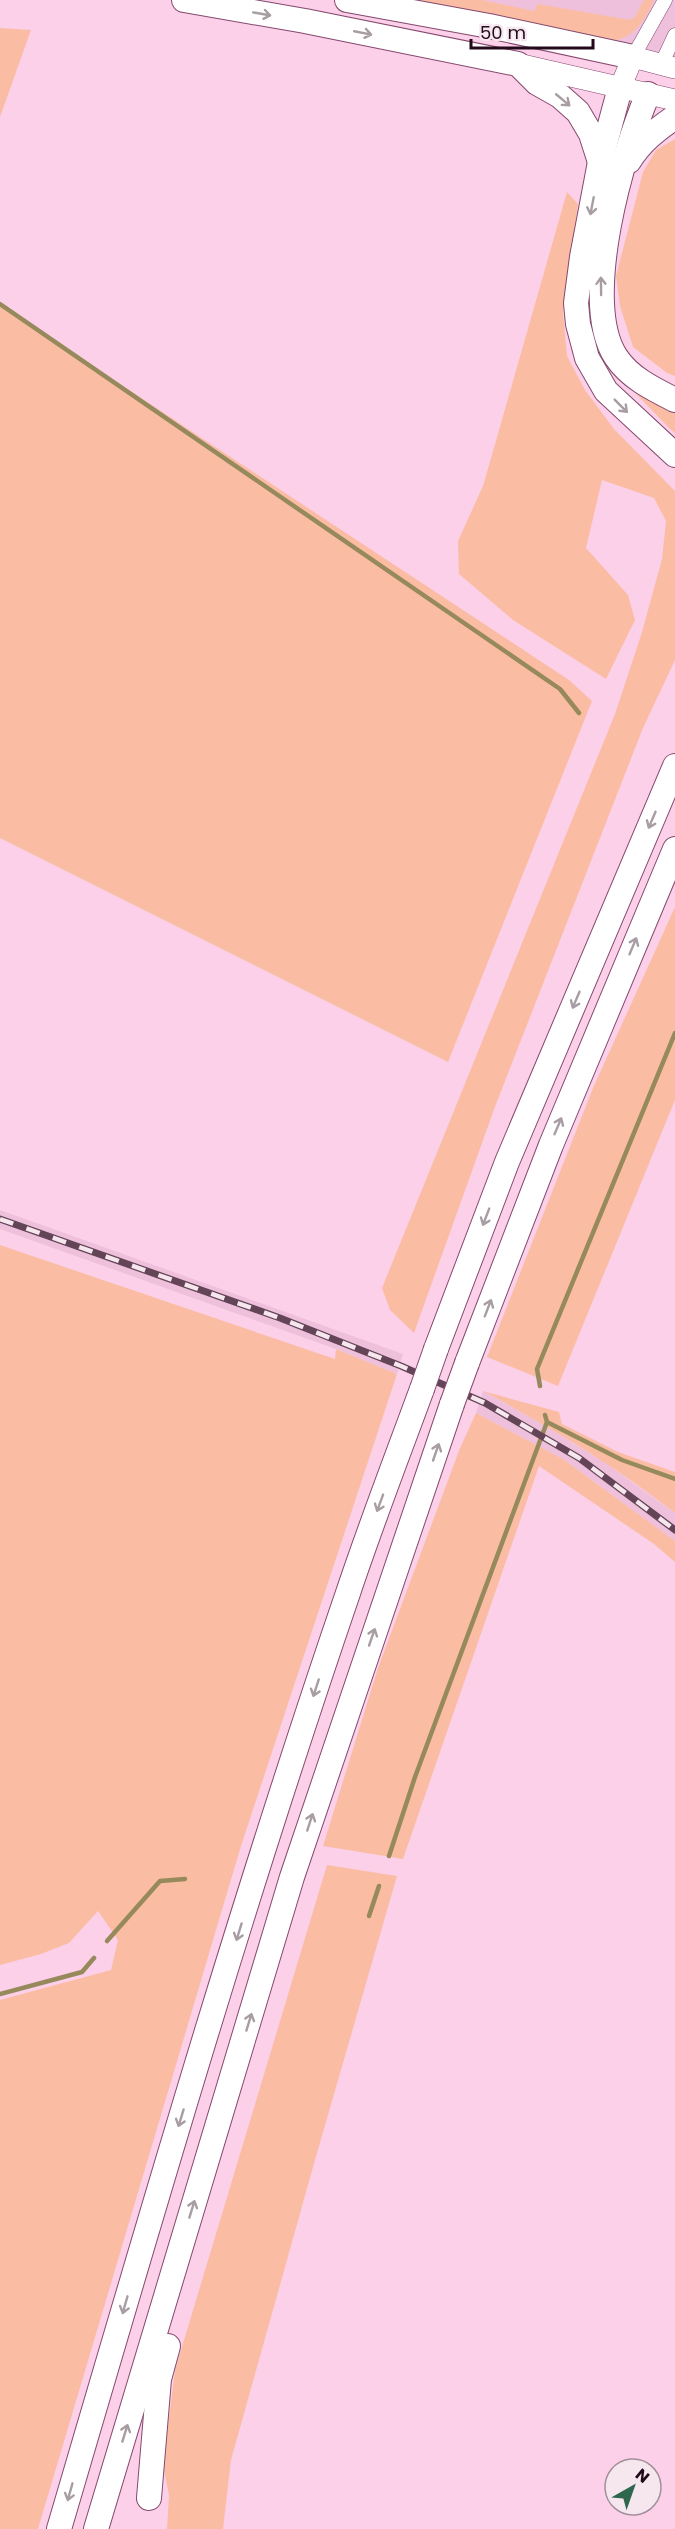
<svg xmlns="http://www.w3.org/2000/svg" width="675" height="2529" font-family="Poppins,sans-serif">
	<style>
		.built { fill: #efc0db }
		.green { fill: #fabda4 }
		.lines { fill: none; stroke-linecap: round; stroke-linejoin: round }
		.stream { stroke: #96895b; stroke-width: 4.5 }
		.street-casing { stroke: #85486e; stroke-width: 15 }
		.primary-casing { stroke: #85486e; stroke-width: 22 }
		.highway-casing { stroke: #85486e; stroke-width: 26 }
		.street { stroke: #fff; stroke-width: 14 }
		.primary { stroke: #fff; stroke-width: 21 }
		.highway { stroke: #fff; stroke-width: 24 }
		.rail-casing { stroke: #634557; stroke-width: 7 }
		.rail { stroke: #f6e7ef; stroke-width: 4.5; stroke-dasharray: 14; stroke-linecap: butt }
		.highway-bridge-casing { stroke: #85486e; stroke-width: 26; stroke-linecap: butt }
		.highway-bridge { stroke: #fff; stroke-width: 24 }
		.oneway { stroke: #a79da3 }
	</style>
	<rect width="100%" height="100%" fill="#fcd0e9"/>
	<g class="built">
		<polygon points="399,0 675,0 675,57 608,41"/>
		<polygon points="0,1210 403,1354 397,1374 336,1349 0,1229"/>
		<polygon points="483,1391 539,1422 604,1462 675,1513 675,1541 563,1459 476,1413"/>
	</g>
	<g class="green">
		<path d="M 402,0 L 482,0 L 534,11 L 538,4 L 630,20 L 635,17 L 644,0 L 654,0 C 644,21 634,40 608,41 Z"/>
		<polygon points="0,28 31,30 0,117"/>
		<polygon points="675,139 675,376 667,373 633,347 620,306 616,276 643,172 656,150"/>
		<polygon points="567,192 578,204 563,312 567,356 585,390 614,429 675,491 675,660 643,728 496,1104 414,1333 390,1310 382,1288 615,714 642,632 662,559 666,521 654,498 602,480 586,548 628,595 635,620 606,679 513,620 459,574 458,541 483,486"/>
		<polygon points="0,305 569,680 592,701 448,1062 0,838"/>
		<polygon points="623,380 675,412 675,433 668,427"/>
		<polygon points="675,907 675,1100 558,1386 487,1357 593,1088"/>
		<polygon points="0,1245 335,1359 336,1349 397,1374 241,1846 38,2529 0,2529 0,2000 111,1970 118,1940 98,1911 69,1943 41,1954 0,1965"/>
		<path d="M 483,1391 L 559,1412 L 562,1424 L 618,1452 L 675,1472 L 675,1513 C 615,1466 550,1427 483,1391 Z"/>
		<polygon points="476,1413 563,1459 675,1541 675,1562 654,1544 539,1466 403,1859 323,1846 378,1668 460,1448"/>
		<polygon points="327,1865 397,1876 315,2160 231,2460 223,2529 167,2529 169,2495 163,2465 175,2370"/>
	</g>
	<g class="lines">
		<g class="stream">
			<polyline points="0,304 560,689 579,713"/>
			<polyline points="540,1386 537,1369 675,1033"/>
			<polyline points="545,1415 547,1422 622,1460 675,1479"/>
			<polyline points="389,1856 415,1777 547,1422"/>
			<polyline points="369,1916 379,1886"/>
			<polyline points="107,1941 160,1881 185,1879"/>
			<polyline points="0,1994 82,1972 94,1958"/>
		</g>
		<g class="street-casing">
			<g id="street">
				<polyline points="633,57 665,0"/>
				<polyline points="661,65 675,35"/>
			</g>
		</g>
		<g class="primary-casing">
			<g id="primary">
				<polyline points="518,64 675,100"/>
				<polyline points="620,88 633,57 675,68"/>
			</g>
		</g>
		<g class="highway-casing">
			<g id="highway">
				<polyline points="184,0 305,21 518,64 537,83 560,96 578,112 591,134 600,162"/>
				<polyline points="347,0 489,26 633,57"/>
				<polyline points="620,88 600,162 582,257 576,303 578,324 587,358 606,391 675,455"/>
				<path d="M 648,94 C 623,152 579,301 616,357 C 630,378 653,389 675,400"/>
				<path d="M 629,161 C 641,142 656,130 675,117"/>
				<polyline points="436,1349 507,1162 675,766"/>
				<polyline points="467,1363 551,1145 675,849"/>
				<polyline points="149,2498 159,2379 168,2346"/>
				<path d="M 59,2529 C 151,2216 242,1902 348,1593 C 371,1524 397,1457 422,1389"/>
				<polyline points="96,2529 292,1877 452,1404"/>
			</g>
		</g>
		<use href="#street" class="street"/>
		<use href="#primary" class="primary"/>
		<use href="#highway" class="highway"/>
		<g class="rail-casing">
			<polyline id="rail" points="0,1219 280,1318 401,1366 485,1403 579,1458 675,1530"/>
		</g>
		<use href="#rail" class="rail"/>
		<g class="highway-bridge-casing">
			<g id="highway-bridge">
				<polyline points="422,1389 436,1349"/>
				<polyline points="452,1404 467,1363"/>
			</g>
		</g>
		<use href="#highway-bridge" class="highway-bridge"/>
	</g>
	<defs><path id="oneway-shaft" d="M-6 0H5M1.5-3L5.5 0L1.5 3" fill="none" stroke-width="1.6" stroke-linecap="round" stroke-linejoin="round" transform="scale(1.5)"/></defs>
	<g class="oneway">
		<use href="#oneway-shaft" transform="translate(262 14) rotate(10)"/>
		<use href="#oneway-shaft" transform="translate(363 33) rotate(11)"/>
		<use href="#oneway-shaft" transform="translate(563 100) rotate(40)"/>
		<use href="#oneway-shaft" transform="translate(592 206) rotate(101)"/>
		<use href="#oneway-shaft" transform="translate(601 286) rotate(-91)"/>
		<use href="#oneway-shaft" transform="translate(621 406) rotate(45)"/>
		<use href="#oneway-shaft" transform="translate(652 820) rotate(113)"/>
		<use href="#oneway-shaft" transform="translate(633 946) rotate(-67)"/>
		<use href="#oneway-shaft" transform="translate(576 1000) rotate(113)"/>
		<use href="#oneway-shaft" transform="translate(558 1126) rotate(-67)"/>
		<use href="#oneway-shaft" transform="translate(486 1217) rotate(111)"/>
		<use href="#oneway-shaft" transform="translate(488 1308) rotate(-69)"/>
		<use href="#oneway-shaft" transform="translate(436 1452) rotate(-71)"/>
		<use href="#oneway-shaft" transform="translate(380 1503) rotate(110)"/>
		<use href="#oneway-shaft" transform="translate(372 1637) rotate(-71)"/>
		<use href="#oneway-shaft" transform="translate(316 1688) rotate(108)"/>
		<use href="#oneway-shaft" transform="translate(310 1822) rotate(-72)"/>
		<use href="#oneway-shaft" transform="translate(239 1932) rotate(107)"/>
		<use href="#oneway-shaft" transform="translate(249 2022) rotate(-73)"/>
		<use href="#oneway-shaft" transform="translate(181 2118) rotate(107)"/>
		<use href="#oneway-shaft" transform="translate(192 2209) rotate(-73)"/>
		<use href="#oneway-shaft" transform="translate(125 2305) rotate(106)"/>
		<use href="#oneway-shaft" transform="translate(125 2433) rotate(-73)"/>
		<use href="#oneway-shaft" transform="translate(70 2492) rotate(106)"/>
	</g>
	<g transform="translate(633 2487) rotate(40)"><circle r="28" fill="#f6e7ef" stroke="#a18f9a" stroke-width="1.5"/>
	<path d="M0-4.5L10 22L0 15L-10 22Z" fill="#2e664e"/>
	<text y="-9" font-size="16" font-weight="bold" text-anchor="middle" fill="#220a1a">N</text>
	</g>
	<path d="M471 39v9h122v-9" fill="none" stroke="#220a1a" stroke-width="3"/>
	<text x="480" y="39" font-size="18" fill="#220a1a" stroke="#f6e7ef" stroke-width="4.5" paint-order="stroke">50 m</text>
</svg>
